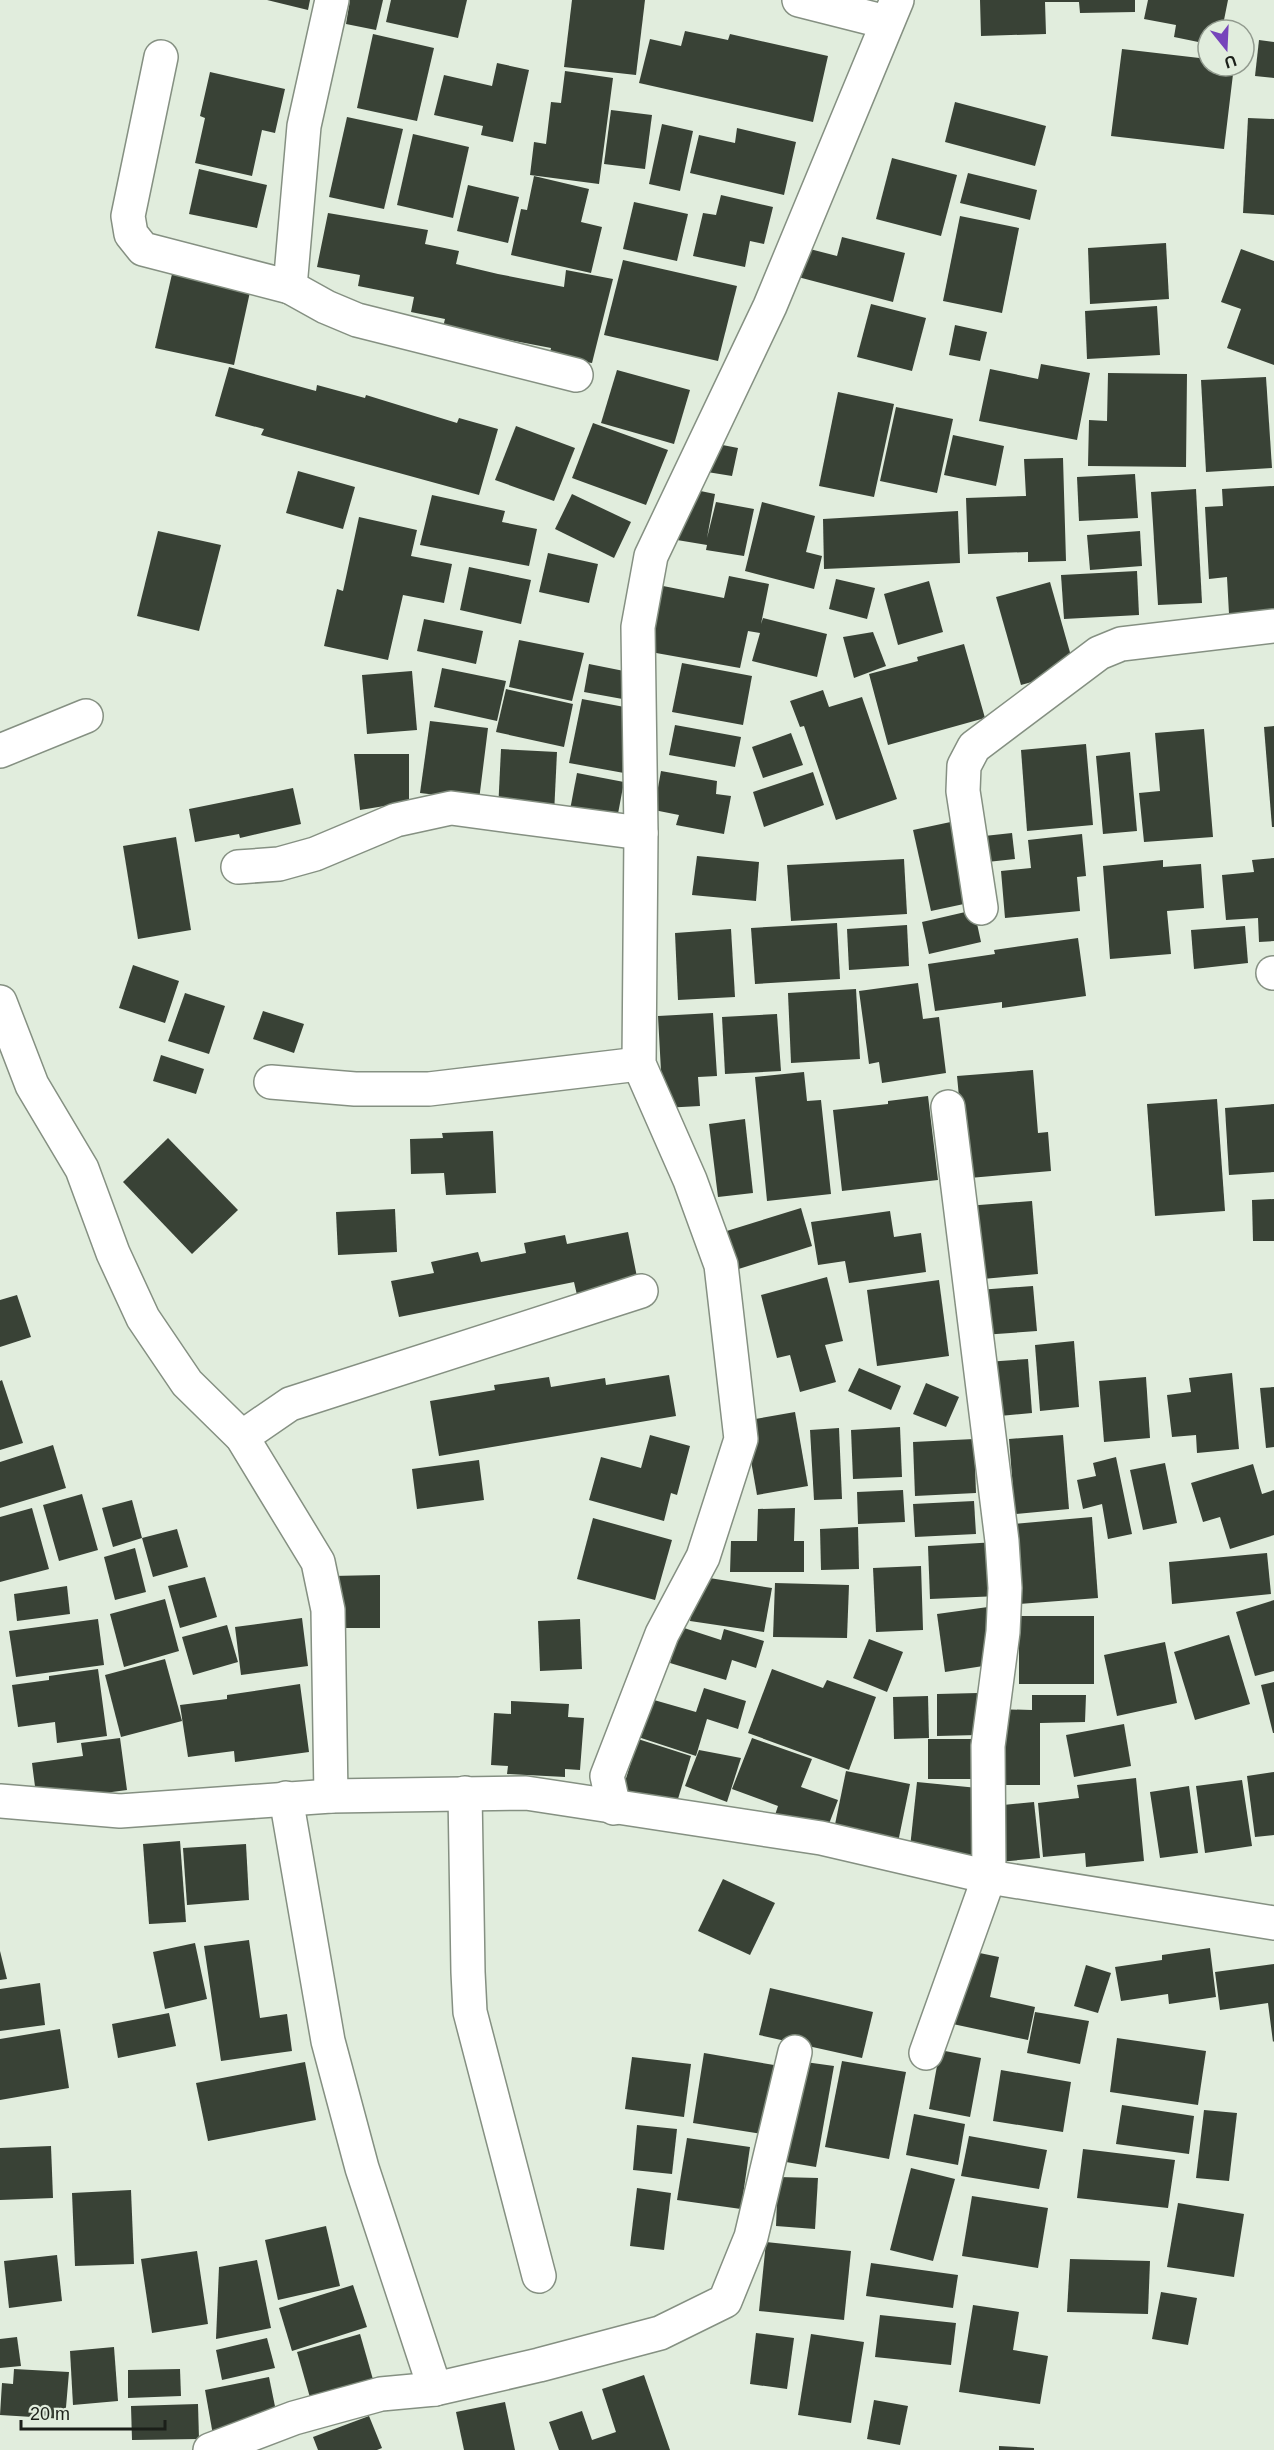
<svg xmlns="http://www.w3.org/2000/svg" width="1274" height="2450" font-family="Helvetica,sans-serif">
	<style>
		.building { fill: #394236 }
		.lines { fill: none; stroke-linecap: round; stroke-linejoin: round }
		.minor-casing { stroke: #859082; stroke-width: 36 }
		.minor { stroke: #fff; stroke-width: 33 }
	</style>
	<rect width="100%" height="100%" fill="#e1eddd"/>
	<g class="building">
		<polygon points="267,0 310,0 308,10"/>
		<polygon points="350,0 383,0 376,30 346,24"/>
		<polygon points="391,0 467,0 458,38 386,22"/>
		<polygon points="572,0 645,0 636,75 564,67"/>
		<polygon points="980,0 1135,0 1135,12 1080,13 1079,2 1045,2 1046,34 981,36"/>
		<polygon points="1148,0 1228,0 1222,30 1208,30 1208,44 1174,37 1176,25 1144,19"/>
		<polygon points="685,31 728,40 730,34 828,56 813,122 639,83 650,39 681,46"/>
		<polygon points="373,34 434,48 417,121 357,108"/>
		<polygon points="1259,40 1274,42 1274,78 1255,76"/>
		<polygon points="1122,49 1208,59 1208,66 1234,66 1224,149 1111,136"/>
		<polygon points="497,63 529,70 513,142 481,135 483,126 434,115 444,75 492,86"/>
		<polygon points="565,71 613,78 599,184 530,175 534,142 546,144 551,102 561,103"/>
		<polygon points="210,72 285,89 275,133 262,130 252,176 195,163 205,118 200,116"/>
		<polygon points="955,102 1046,126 1035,166 945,142"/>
		<polygon points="611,110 652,115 645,169 604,164"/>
		<polygon points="347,117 403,129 384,209 329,197"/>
		<polygon points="1248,118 1274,119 1274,215 1243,213"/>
		<polygon points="662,124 693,131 680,191 649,184"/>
		<polygon points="737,128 796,142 784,195 690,173 699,135 735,143"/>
		<polygon points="413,134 469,147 453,218 397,205"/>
		<polygon points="892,158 957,175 941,236 876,219"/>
		<polygon points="199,169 267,185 257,228 189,214"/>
		<polygon points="968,173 1037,190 1030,220 960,203"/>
		<polygon points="534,176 589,189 581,222 602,227 591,273 511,255 521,209 527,210"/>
		<polygon points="468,185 519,197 508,243 457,231"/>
		<polygon points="721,195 773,207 764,244 750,241 745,267 693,256 703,213 716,215"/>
		<polygon points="634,202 688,214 677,261 623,249"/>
		<polygon points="328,213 428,230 425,244 459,251 456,264 498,274 564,287 566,270 613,279 592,363 549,357 551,348 443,327 445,319 411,312 414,297 358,286 360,275 317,267"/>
		<polygon points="960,216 1019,228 1002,313 943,301"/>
		<polygon points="842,237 905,253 893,302 798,277 806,248 837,256"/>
		<polygon points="1166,243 1169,299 1090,304 1088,248"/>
		<polygon points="1241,249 1274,261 1274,365 1227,348 1241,309 1221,302"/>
		<polygon points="623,260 737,286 718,361 604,335"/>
		<polygon points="172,274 250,292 234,365 155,348"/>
		<polygon points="871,304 926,318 912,371 857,357"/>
		<polygon points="1157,306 1160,355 1087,359 1085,311"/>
		<polygon points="955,325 987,332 980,361 949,355"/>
		<polygon points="1041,364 1090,373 1077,440 979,421 990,369 1038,379"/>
		<polygon points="229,367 316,391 317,385 365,398 366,395 457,423 459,418 498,429 479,495 261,435 264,429 215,416"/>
		<polygon points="617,370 690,390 674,444 601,423"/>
		<polygon points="1108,373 1187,374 1186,467 1088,466 1089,420 1107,421"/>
		<polygon points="1266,377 1272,468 1206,472 1201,380"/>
		<polygon points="838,392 894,404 874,497 819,486"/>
		<polygon points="896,407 953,419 937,493 880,481"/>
		<polygon points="593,423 668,450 646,505 572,478"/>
		<polygon points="516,426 575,448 554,501 495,480"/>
		<polygon points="953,435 1004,446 996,486 944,475"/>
		<polygon points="707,442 738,448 732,476 701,471"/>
		<polygon points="1063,458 1066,561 1028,562 1028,552 968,554 966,498 1026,496 1024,459"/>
		<polygon points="298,471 355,487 343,529 286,513"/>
		<polygon points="1135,474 1138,518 1079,521 1077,477"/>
		<polygon points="1274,486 1274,611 1229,614 1227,577 1209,579 1205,507 1223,506 1222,489"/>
		<polygon points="686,488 715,494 707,538 716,502 754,509 744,556 706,550 707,545 677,540"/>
		<polygon points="1196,489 1202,603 1158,605 1151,492"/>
		<polygon points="572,494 631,522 614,558 555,529"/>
		<polygon points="432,495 505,511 502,522 537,529 529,566 420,545"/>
		<polygon points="762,502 815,516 806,552 822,556 814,589 745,571"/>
		<polygon points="958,511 960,563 824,569 823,519"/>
		<polygon points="359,517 417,530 411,556 452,564 444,603 403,595 388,660 324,646 337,589 343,591"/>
		<polygon points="158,531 221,545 199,631 137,616"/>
		<polygon points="1140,531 1142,566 1090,570 1087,535"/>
		<polygon points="548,553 598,564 589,603 539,592"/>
		<polygon points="469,567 531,580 521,624 460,610"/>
		<polygon points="1137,571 1139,615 1064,619 1061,575"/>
		<polygon points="729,576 769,584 761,624 763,618 827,634 817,677 752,661 760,633 748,631 740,668 645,651 658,585 724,598"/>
		<polygon points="836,579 875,588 867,619 829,609"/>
		<polygon points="929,581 943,632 898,645 884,594"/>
		<polygon points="1050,582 1075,670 1021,685 996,597"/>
		<polygon points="424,619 483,631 476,664 417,651"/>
		<polygon points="873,632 886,666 854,678 843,637"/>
		<polygon points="519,640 584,653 572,701 509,687"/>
		<polygon points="964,644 985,718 888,745 869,674 918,661 917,657"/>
		<polygon points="682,663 752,676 743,725 672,712"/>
		<polygon points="589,664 634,673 628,700 584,692"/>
		<polygon points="442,668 506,681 497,721 434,707"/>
		<polygon points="412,671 417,730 367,734 362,675"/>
		<polygon points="506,689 573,704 564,747 496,732"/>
		<polygon points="823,690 829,707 862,697 897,799 836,820 804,726 800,727 790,701"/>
		<polygon points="582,699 635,709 624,773 569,763"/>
		<polygon points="430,721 488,728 479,800 420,793"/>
		<polygon points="675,725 741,737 735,767 669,755"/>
		<polygon points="1274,726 1274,827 1272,827 1264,727"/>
		<polygon points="1204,729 1213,837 1144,842 1139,793 1160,791 1155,733"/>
		<polygon points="791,733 803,765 763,778 752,747"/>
		<polygon points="1086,744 1093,825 1027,831 1021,750"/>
		<polygon points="501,749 557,752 554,814 498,811"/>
		<polygon points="1130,752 1137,831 1103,834 1096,756"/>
		<polygon points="354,754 409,754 409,802 360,810"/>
		<polygon points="661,771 717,781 716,794 731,796 724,834 676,825 679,815 654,810"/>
		<polygon points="813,772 824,805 764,827 753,792"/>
		<polygon points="577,773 624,782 616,824 569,815"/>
		<polygon points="293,788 301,824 240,838 239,834 195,842 189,809"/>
		<polygon points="960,820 978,901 931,911 913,830"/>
		<polygon points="1012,833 1015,859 978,863 975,837"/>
		<polygon points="1082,834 1086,876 1077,877 1080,911 1005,918 1001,871 1031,868 1028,840"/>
		<polygon points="176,837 191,930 138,939 123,846"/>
		<polygon points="697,856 759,862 756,901 692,895"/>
		<polygon points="1274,858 1274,941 1259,942 1258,918 1226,920 1222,875 1254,872 1252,860"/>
		<polygon points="904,859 907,914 791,921 787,865"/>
		<polygon points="1163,860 1163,867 1201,864 1204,908 1167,911 1171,954 1110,959 1103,866"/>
		<polygon points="974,910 981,942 929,954 922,922"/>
		<polygon points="837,923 840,979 755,984 751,928"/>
		<polygon points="907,925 909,966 849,970 847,929"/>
		<polygon points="1245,926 1248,963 1194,969 1191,930"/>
		<polygon points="731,929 735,997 678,1000 675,933"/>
		<polygon points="1078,938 1086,996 1002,1008 1002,1002 935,1011 928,964 995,954 994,950"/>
		<polygon points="133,965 179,981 165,1023 119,1008"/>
		<polygon points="918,983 923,1019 939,1017 946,1073 882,1083 879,1062 869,1064 859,991"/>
		<polygon points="856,989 860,1059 791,1063 788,993"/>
		<polygon points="185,993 225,1006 209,1054 168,1041"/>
		<polygon points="263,1011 304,1024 294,1053 253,1039"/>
		<polygon points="713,1013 717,1076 698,1077 700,1106 663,1108 658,1016"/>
		<polygon points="777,1014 781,1071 725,1074 722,1017"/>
		<polygon points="161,1055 204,1069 196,1094 153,1081"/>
		<polygon points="1033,1070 1038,1133 1048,1132 1051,1171 958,1179 963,1139 957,1076"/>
		<polygon points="804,1072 807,1101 821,1100 831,1194 767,1201 755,1077"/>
		<polygon points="928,1096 938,1180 842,1191 833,1110 888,1104 888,1101"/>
		<polygon points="1217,1099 1225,1211 1155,1216 1147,1104"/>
		<polygon points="1274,1104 1274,1172 1229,1175 1225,1108"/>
		<polygon points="745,1119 753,1193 718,1197 709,1124"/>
		<polygon points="493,1131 496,1193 446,1195 444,1173 411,1174 410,1139 443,1138 442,1133"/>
		<polygon points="168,1138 238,1210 192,1254 123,1182"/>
		<polygon points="1274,1199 1274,1241 1253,1241 1252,1200"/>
		<polygon points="1032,1201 1038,1274 972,1280 966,1206"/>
		<polygon points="801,1208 812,1246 729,1272 717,1234"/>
		<polygon points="395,1209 397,1252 338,1255 336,1212"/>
		<polygon points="890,1211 894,1237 921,1233 926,1272 849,1283 845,1261 818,1265 811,1222"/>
		<polygon points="628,1232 638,1282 577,1295 574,1282 399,1317 391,1281 434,1273 431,1262 478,1252 481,1262 526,1253 524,1243 565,1235 567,1244"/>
		<polygon points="827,1277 843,1341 825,1345 836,1382 800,1392 790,1355 777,1358 761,1295"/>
		<polygon points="939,1280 949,1356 877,1366 867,1290"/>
		<polygon points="1033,1286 1037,1331 982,1335 978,1290"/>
		<polygon points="17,1295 31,1337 0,1347 0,1300"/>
		<polygon points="1074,1341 1079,1407 1040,1411 1035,1345"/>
		<polygon points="1028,1359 1032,1413 989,1417 986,1362"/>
		<polygon points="859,1368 901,1386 891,1410 848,1391"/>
		<polygon points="1232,1373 1239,1449 1197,1453 1196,1435 1172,1437 1167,1395 1191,1392 1189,1378"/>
		<polygon points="669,1375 676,1416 439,1456 430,1401 495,1390 494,1385 549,1377 551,1387 605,1378 606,1385"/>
		<polygon points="1146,1377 1150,1438 1104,1442 1099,1381"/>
		<polygon points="2,1380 23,1443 0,1450 0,1381"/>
		<polygon points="926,1383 959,1397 946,1427 913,1414"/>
		<polygon points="1274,1387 1274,1447 1266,1448 1260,1388"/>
		<polygon points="795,1412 808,1486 757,1495 744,1421"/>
		<polygon points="900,1427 902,1477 853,1479 851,1430"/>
		<polygon points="839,1428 842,1499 814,1500 810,1430"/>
		<polygon points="650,1435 690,1446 677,1495 671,1493 664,1521 589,1500 601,1457 641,1468"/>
		<polygon points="1063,1435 1069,1509 1015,1514 1009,1439"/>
		<polygon points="974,1439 976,1493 915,1496 913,1442"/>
		<polygon points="53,1445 66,1488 0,1508 0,1462"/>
		<polygon points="1116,1457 1132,1534 1108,1539 1102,1504 1083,1509 1077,1480 1096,1476 1093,1463"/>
		<polygon points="479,1460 484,1500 417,1509 412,1469"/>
		<polygon points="1165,1463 1177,1523 1143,1530 1130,1470"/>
		<polygon points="1253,1464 1262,1494 1274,1490 1274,1535 1230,1549 1220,1517 1203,1522 1191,1483"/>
		<polygon points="903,1490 905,1522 858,1524 857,1492"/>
		<polygon points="82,1494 98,1550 59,1561 43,1505"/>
		<polygon points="132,1500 142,1538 113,1547 102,1508"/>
		<polygon points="974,1501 976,1534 915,1537 913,1504"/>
		<polygon points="32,1508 49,1569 0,1582 0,1517"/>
		<polygon points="795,1508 794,1541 804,1541 804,1572 730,1572 731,1541 757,1541 758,1509"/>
		<polygon points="1092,1517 1098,1598 1019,1604 1013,1524"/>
		<polygon points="593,1518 672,1540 655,1600 577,1579"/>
		<polygon points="858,1527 859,1569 821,1570 820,1529"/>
		<polygon points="177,1529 188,1567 153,1577 142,1538"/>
		<polygon points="997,1542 999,1596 930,1599 928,1546"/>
		<polygon points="135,1548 146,1592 115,1600 104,1557"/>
		<polygon points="1267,1553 1271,1594 1172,1604 1169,1562"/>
		<polygon points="921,1566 923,1630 876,1632 873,1568"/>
		<polygon points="380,1575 380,1628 332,1628 332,1576"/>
		<polygon points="697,1576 772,1588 764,1632 690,1621"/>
		<polygon points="205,1577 217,1617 180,1628 168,1586"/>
		<polygon points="775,1583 849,1585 847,1638 773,1637"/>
		<polygon points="67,1586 70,1614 17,1621 14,1594"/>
		<polygon points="165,1599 179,1651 124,1667 110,1614"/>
		<polygon points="1274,1600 1274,1671 1255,1676 1236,1612"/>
		<polygon points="988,1607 996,1664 945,1672 937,1614"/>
		<rect x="1019" y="1616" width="75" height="68"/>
		<polygon points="302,1618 308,1666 241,1675 235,1627"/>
		<polygon points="98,1619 104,1665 16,1677 9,1631"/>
		<polygon points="580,1619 582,1669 540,1671 538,1621"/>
		<polygon points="227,1625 238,1662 193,1675 182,1637"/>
		<polygon points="681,1627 721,1640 724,1629 764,1641 756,1668 732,1660 726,1680 670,1663"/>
		<polygon points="1229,1635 1250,1704 1195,1720 1174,1652"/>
		<polygon points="869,1639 903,1652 887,1692 853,1678"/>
		<polygon points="1165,1642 1177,1703 1117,1716 1104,1655"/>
		<polygon points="165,1659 182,1721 121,1737 105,1675"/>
		<polygon points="98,1669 107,1736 57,1743 55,1722 18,1727 12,1685 49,1680 49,1676"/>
		<polygon points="772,1669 823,1688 827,1680 876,1697 849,1770 748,1733"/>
		<polygon points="1274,1682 1274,1733 1273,1733 1261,1685"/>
		<polygon points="300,1684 309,1752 235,1762 234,1751 188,1757 180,1705 227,1699 227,1695"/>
		<polygon points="704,1688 746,1701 738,1729 707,1719 696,1756 635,1736 647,1698 696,1712"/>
		<polygon points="978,1693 978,1735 937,1736 937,1694"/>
		<polygon points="1032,1695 1086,1695 1085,1722 1040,1723 1040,1785 994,1785 994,1709 1032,1710"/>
		<polygon points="928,1696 929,1738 894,1739 893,1697"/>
		<polygon points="511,1701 569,1704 568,1717 584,1718 580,1770 565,1769 565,1777 507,1774 508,1766 491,1765 494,1713 511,1714"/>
		<polygon points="1124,1724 1131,1766 1074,1777 1066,1735"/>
		<polygon points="120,1738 127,1790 37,1802 32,1763 83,1756 81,1743"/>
		<polygon points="752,1738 812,1759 801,1787 838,1800 824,1837 774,1818 778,1806 732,1789"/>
		<polygon points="638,1739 691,1756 674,1812 621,1795"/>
		<rect x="928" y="1739" width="58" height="40"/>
		<polygon points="699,1750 741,1758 727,1802 685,1786"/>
		<polygon points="846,1771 910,1784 896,1852 832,1839"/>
		<polygon points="1274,1772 1274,1835 1255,1837 1247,1776"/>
		<polygon points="1136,1778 1144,1861 1086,1867 1085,1853 1043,1857 1038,1803 1079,1798 1077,1785"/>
		<polygon points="1242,1780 1252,1846 1205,1853 1196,1786"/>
		<polygon points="917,1782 988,1789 980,1865 909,1857"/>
		<polygon points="1189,1786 1198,1853 1160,1858 1150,1792"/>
		<polygon points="1034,1802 1040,1858 999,1862 993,1806"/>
		<polygon points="180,1841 186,1922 149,1924 143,1844"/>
		<polygon points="246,1844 249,1900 187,1905 183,1848"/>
		<polygon points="723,1879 775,1903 750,1955 698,1931"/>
		<polygon points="249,1940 260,2018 287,2014 292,2051 221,2061 204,1946"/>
		<polygon points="195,1943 207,1999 165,2009 153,1952"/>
		<polygon points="1210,1948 1216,1997 1169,2004 1168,1994 1121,2001 1115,1967 1162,1960 1162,1955"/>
		<polygon points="965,1950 999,1957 990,1997 1035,2007 1028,2040 948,2023"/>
		<polygon points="0,1951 7,1979 0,1980"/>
		<polygon points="1274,1964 1274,2041 1273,2042 1268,2003 1220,2010 1215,1972"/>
		<polygon points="1086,1965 1111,1973 1098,2013 1074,2006"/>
		<polygon points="40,1983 45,2025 0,2031 0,1989"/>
		<polygon points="770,1988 873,2012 862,2058 759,2035"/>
		<polygon points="1035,2012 1089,2021 1080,2064 1027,2053"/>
		<polygon points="169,2013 176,2046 118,2058 112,2024"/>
		<polygon points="60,2029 69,2088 0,2100 0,2039"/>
		<polygon points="1117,2038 1206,2051 1198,2105 1110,2092"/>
		<polygon points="940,2050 981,2058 970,2117 929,2109"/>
		<polygon points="704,2053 774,2065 762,2134 693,2123"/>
		<polygon points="632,2057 691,2064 684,2117 625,2109"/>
		<polygon points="798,2061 834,2066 816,2167 780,2161"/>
		<polygon points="842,2061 906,2072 889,2159 825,2147"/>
		<polygon points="305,2062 316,2120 208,2141 196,2083"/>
		<polygon points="1001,2070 1071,2082 1063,2132 993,2121"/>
		<polygon points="1122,2105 1194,2116 1189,2154 1116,2144"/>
		<polygon points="1204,2110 1237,2113 1229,2181 1196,2178"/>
		<polygon points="914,2114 965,2124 958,2165 906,2155"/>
		<polygon points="637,2125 677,2129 672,2174 633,2170"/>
		<polygon points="969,2136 1047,2150 1039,2189 961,2176"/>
		<polygon points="687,2138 750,2147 741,2209 677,2200"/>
		<polygon points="51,2146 53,2198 0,2200 0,2148"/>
		<polygon points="1083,2149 1175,2160 1168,2208 1077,2198"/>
		<polygon points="911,2168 955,2179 933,2261 890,2250"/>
		<polygon points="778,2177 818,2178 815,2229 776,2226"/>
		<polygon points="637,2188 671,2193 664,2250 630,2246"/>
		<polygon points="131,2190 134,2264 75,2266 72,2193"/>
		<polygon points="972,2196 1048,2208 1038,2268 962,2256"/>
		<polygon points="1178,2203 1244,2214 1234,2277 1167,2267"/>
		<polygon points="326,2226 340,2286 278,2300 265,2240"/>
		<polygon points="766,2242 851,2251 844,2320 759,2311"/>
		<polygon points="197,2251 208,2324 152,2333 141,2259"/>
		<polygon points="57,2255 62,2301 9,2308 4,2261"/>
		<polygon points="1070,2259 1150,2261 1148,2314 1067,2312"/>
		<polygon points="257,2260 271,2328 216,2339 219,2267"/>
		<polygon points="871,2263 958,2275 953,2308 866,2296"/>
		<polygon points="353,2285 367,2327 292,2351 279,2308"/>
		<polygon points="1161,2292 1197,2298 1188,2345 1152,2339"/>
		<polygon points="973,2305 1019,2312 1013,2350 1048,2356 1040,2404 959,2392"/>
		<polygon points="880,2315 956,2323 951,2365 875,2357"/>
		<polygon points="756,2333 794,2338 787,2389 750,2384"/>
		<polygon points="360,2334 376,2390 313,2408 297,2352"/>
		<polygon points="811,2334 864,2342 851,2423 798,2415"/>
		<polygon points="17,2337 21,2366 0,2368 0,2339"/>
		<polygon points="267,2338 275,2368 222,2380 216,2350"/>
		<polygon points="114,2347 118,2401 73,2405 70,2351"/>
		<polygon points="14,2369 69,2372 65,2419 0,2415 2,2383 13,2384"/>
		<polygon points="180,2369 181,2396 128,2398 128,2370"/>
		<polygon points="644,2375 670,2450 559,2450 549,2422 582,2411 592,2440 616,2432 602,2389"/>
		<polygon points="269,2377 278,2421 213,2435 205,2390"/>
		<polygon points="874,2400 908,2406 900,2445 867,2439"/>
		<polygon points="505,2402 515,2450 464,2450 456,2412"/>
		<polygon points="198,2404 199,2439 132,2440 131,2406"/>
		<polygon points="369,2416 382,2448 377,2450 318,2450 313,2437"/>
		<polygon points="999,2446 1034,2448 1034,2450 999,2450"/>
	</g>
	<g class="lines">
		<g class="minor-casing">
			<g id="minor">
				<polyline points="332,0 304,126 290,287 326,307 357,320 576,375"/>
				<polyline points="799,0 886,22"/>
				<polyline points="161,57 128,216 131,234 143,249 290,287"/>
				<polyline points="0,751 86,716"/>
				<polyline points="238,867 279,864 315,854 396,820 451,808 641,833"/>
				<polyline points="981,908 963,791 964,766 974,747 1099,653 1121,644 1274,626"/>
				<polyline points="1273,973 1274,973"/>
				<polyline points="0,1002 32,1085 82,1169 113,1253 143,1318 187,1383 242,1437 318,1562 328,1610 331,1796"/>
				<polyline points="271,1082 355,1089 429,1089 639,1064"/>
				<polyline points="242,1437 290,1404 641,1291"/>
				<polyline points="465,1793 468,1972 470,2012 539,2276"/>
				<polyline points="286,1798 328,2041 362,2168 435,2389"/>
				<polyline points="0,1801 120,1811 331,1796 526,1793 821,1838 989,1877 1274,1923"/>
				<polyline points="614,1808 607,1776 662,1634 703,1557 741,1439 721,1265 690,1180 639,1064 641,833 638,627 651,556 770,306 897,0"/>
				<polyline points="926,2053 989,1877 988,1746 1003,1632 1005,1588 1002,1541 948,1107"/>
				<polyline points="210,2450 294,2418 381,2394 435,2389 539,2365 660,2333 725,2301 751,2237 795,2052"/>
			</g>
		</g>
		<use href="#minor" class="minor"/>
	</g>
	<g transform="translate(1226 48) rotate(162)"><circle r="28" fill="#e1eddd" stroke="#929b8f" stroke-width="1.5"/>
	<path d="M0-4.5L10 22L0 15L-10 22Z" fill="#7644bb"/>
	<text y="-9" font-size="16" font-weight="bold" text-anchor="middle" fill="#1b1f19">U</text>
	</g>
	<path d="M21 2420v9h144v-9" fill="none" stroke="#1b1f19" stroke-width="3"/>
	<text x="30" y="2420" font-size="18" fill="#1b1f19" stroke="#e1eddd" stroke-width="4.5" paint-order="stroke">20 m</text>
</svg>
